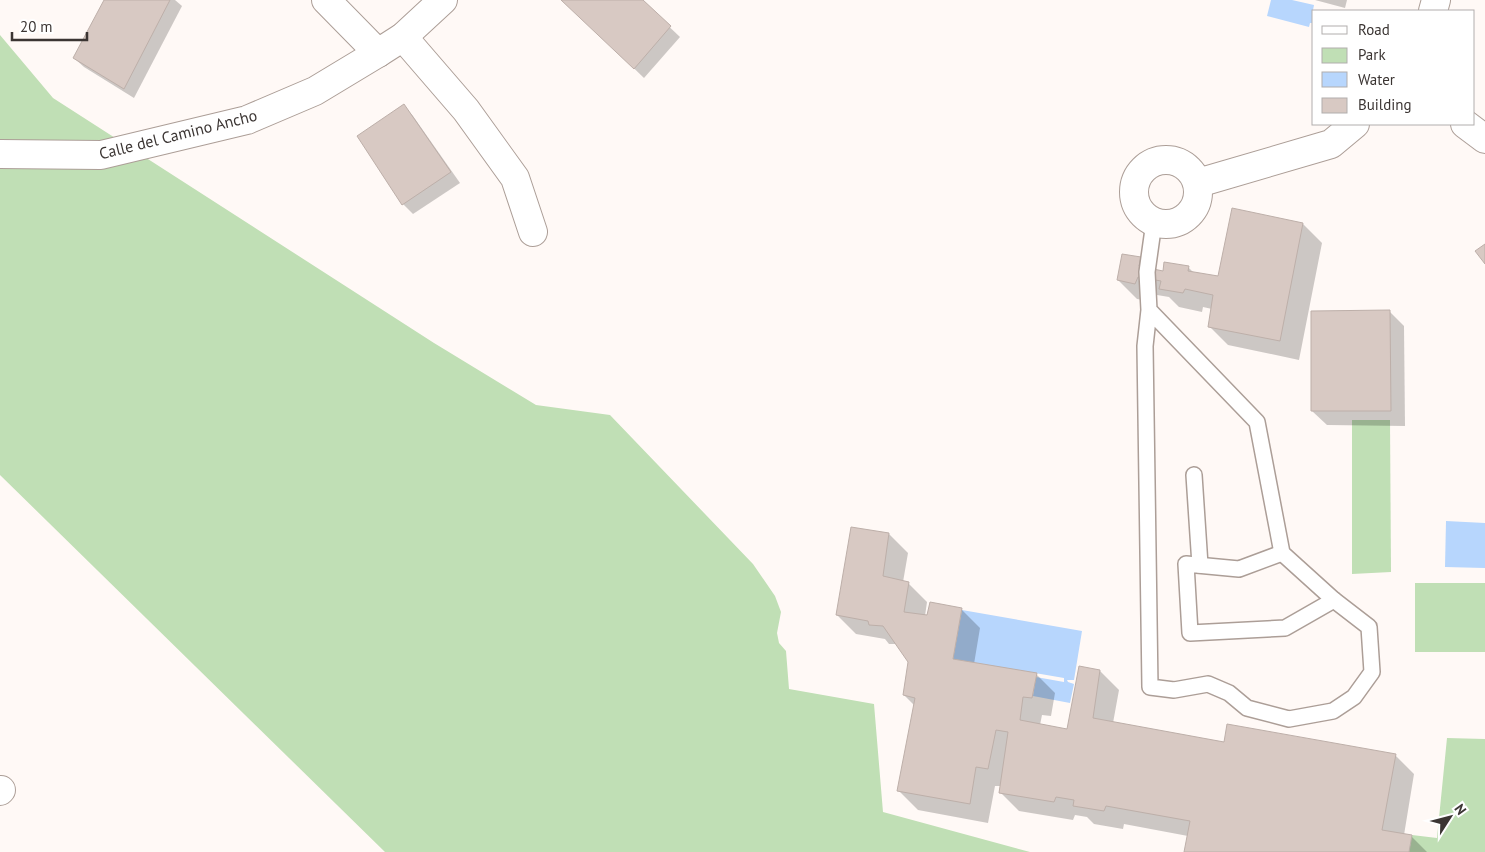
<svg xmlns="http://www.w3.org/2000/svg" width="1485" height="852" font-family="'PT Sans',sans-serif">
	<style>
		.green { fill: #c0dfb5 }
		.water { fill: #b7d6fd }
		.shadow { fill: #0003 }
		.building { fill: #d8c9c3; stroke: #bdafa9 }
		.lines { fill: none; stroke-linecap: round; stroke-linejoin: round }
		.lane-casing { stroke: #ac9e97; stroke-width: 18 }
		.street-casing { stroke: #ac9e97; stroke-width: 30 }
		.lane { stroke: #fff; stroke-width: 15 }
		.street { stroke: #fff; stroke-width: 28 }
		.labels { text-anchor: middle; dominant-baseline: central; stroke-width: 4.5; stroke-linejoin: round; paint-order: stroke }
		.street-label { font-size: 16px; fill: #3b3533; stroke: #fff }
	</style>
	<rect width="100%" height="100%" fill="#fff9f6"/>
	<g class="green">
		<polygon points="0,35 53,98 434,343 536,405 610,415 753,564 775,596 781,612 777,633 779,643 786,651 789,689 874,704 883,812 1030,852 385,852 0,475"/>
		<polygon points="1352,420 1390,420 1391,572 1352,574"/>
		<rect x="1415" y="583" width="70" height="69"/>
		<polygon points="1447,738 1485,739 1485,852 1409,852 1412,835 1437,838"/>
	</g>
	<g class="water">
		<polygon points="1271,0 1292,0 1314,5 1313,10 1317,11 1314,11 1314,23 1310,23 1309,27 1267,16"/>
		<polygon points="1446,521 1485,523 1485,568 1445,567"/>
		<polygon points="962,610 1082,631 1074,680 1067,680 1068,682 1074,684 1070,703 1033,696 1036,677 1064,682 1064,678 953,659"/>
	</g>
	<g class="shadow">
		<polygon points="106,0 175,0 182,6 134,98 84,67 74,58"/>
		<polygon points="563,0 641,0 680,37 644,78"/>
		<polygon points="1315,0 1347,0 1345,8"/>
		<polygon points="404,106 413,116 460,183 413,214 403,204"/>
		<polygon points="1233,210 1303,224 1322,243 1299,360 1228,345 1209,326 1212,309 1203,307 1202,312 1179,307 1169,297 1157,295 1154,302 1137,299 1118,280 1140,258 1152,270 1164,272 1188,267 1194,273 1219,277"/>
		<polygon points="1389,311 1404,326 1405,426 1327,425 1312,411"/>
		<polygon points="889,534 908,553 903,582 908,583 927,602 925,616 961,609 980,628 974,664 1036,674 1055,693 1051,716 1042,715 1040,725 1068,730 1080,668 1100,671 1119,690 1113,723 1225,743 1395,755 1414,774 1404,835 1411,836 1427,852 1185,852 1188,836 1124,824 1123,829 1094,824 1087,817 1075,815 1073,820 1019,811 1000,792 1001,786 995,786 988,823 918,810 899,791 915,706 904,695 910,661 898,644 889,644 885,639 856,634 837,615"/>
	</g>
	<g class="building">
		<polygon points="104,0 170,0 124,89 73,58"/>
		<polygon points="561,0 643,0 671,26 634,69"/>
		<polygon points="404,104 451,172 402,205 357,136"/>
		<polygon points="1232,208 1303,223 1280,341 1208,327 1213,295 1185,289 1183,293 1159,289 1161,281 1138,277 1135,284 1117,280 1122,254 1141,257 1139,266 1163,271 1164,262 1189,266 1188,271 1218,276"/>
		<polygon points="1485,244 1485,264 1475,251"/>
		<polygon points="1390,310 1391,411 1311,411 1311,311"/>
		<polygon points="851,527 889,533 883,576 909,582 904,612 927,615 930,602 962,608 953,659 1037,673 1032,698 1023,697 1020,720 1067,729 1079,666 1100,670 1093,718 1224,742 1227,724 1396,754 1382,830 1412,835 1409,852 1184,852 1190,821 1106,806 1104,811 1073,806 1074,800 1056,797 1054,802 999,793 1008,732 996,730 988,769 976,767 970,804 897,791 915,698 903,695 908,662 883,626 869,625 868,621 836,615"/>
	</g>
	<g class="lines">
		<g class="lane-casing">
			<g id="lane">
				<polyline points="1149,310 1257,422 1282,553 1334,600 1369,627 1372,672 1354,697 1333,711 1289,719 1247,708 1229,693 1208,684 1174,690 1150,687 1145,346 1149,310 1147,272 1154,222"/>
				<polyline points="1194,475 1200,565"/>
				<polyline points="1282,553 1239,569 1186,564 1190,633 1285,628 1334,600"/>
			</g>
		</g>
		<g class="street-casing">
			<g id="street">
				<polyline points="326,0 378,53"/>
				<polyline points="1433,11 1436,0"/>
				<polyline points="403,37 466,110 515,178 533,232"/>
				<polyline points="1465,124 1485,139"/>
				<polyline points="0,154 101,155 247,120 315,91 378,53 403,37 443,0"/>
				<circle cx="1166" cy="192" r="32"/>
				<polyline points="1198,183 1331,144 1355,124"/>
				<polyline points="0,791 1,790"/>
			</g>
		</g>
		<use href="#lane" class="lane"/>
		<use href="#street" class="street"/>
	</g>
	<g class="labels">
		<g class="street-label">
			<text transform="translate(178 134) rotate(-14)">Calle del Camino Ancho</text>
		</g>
	</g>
	<rect x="1312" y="10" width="162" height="115" fill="#ffffff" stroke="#b1aead"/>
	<rect x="1322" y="26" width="25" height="8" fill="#ffffff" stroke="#b1aead"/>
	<text x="1358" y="35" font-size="15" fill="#3b3533">Road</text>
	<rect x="1322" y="48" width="25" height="15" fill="#c0dfb5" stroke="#b1aead"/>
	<text x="1358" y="60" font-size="15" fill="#3b3533">Park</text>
	<rect x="1322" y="72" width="25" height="15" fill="#b7d6fd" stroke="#b1aead"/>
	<text x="1358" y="85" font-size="15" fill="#3b3533">Water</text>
	<rect x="1322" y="98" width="25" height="15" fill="#d8c9c3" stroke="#b1aead"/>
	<text x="1358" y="110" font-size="15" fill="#3b3533">Building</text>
	<g transform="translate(1450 817) rotate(54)" stroke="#ffffff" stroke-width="4" paint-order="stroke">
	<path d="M0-4L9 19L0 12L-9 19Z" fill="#3b3533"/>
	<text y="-8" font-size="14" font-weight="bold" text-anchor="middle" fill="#3b3533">N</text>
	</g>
	<path d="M12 32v8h75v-8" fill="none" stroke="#3b3533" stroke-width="2.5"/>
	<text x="20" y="32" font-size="15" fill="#3b3533" stroke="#ffffff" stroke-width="4" paint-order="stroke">20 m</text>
</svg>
